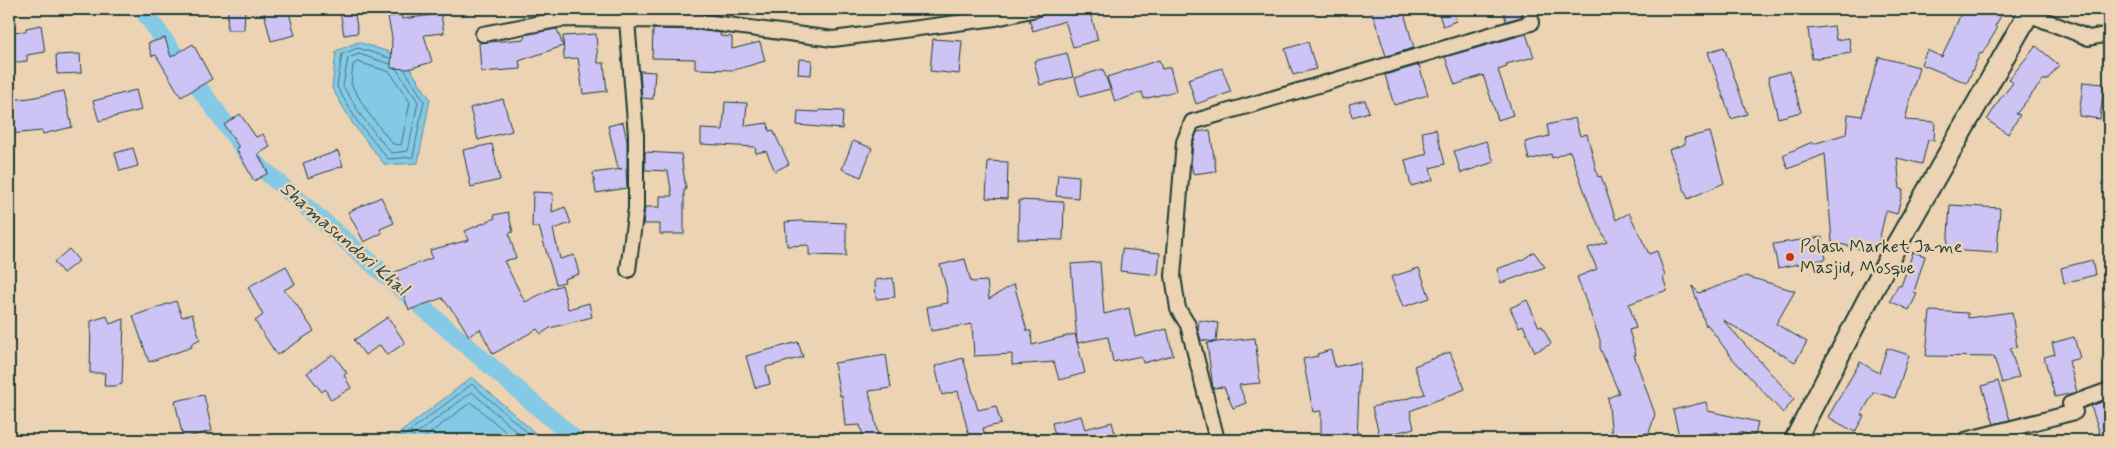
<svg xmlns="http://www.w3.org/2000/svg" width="2118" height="449" font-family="Mynerve,sans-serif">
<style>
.water{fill:#84c9e5;stroke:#5c919e}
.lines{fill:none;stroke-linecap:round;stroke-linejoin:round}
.shore{stroke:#47757b;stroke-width:1}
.canal{stroke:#84c9e5;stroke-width:18}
.building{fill:#cdc3f5;stroke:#1f3d34}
.street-casing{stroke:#1f3d34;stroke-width:18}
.secondary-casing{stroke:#1f3d34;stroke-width:24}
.street{stroke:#ebd3b3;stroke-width:14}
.secondary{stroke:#ebd3b3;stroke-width:20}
.poi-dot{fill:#c8321e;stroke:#ebd3b3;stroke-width:2}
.labels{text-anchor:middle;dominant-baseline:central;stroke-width:5;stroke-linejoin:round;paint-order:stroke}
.poi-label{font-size:18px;fill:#1f3d34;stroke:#ebd3b3;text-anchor:start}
.water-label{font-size:19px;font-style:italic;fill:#294b46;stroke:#ebd3b3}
</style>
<rect width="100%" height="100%" fill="#ebd3b3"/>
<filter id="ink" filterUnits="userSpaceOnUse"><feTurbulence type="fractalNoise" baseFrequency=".02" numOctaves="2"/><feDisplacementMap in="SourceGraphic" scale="10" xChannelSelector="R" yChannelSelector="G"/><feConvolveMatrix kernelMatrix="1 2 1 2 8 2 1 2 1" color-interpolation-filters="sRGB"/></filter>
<g filter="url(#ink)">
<path class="water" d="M358 42 402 56 430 99 418 163 385 165 353 124 332 88 336 51Z
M472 377 543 440H393L392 439Z"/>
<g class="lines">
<path class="shore" d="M390 58 358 48 342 54 337 87 357 121 388 159 413 157 424 101 405 70
M358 62 390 72 410 102 401 145 393 144 368 113 351 84 353 65Z
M390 64 359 54 348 58 343 86 362 117 391 153 408 151 418 102 397 70
M398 440 472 384 536 440
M408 440 472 392 526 440
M421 440 471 402 515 440"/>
<path class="canal" d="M145 9 146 15 251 159 576 440"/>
</g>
<path class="building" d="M228 9H245L244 30H227Z
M263 9H288L295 35 271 41Z
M354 9 358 33 344 35 340 11Z
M1056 9H1093V11L1090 12 1098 40 1073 47 1065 21 1033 31 1029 19Z
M1371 9H1403L1414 48 1386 56Z
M1437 9H1452L1456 21 1443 26Z
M1503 9H1521L1522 17 1506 21Z
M1963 9H2005L1995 26 1997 29 1982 54 1980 53 1967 83 1921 64 1927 50 1942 57Z
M441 14 444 33 424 35 432 62 408 69 391 68 392 38 388 17 401 15 402 19Z
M41 25 45 52 27 55V61L9 63V32L26 31V28Z
M1834 26 1836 40 1849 38 1851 53 1812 59 1808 29Z
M557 29 563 46 519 61 521 69 481 72 479 43 525 39 524 35Z
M653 29 696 30 721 33 720 36 732 37V49L760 42 765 61 734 70 695 69V59L652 58Z
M596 34 598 63H604L607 91 583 94 578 58 564 59 563 36Z
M1526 34 1534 57 1506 64 1507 67 1498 70 1513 115 1498 120 1483 75 1455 85 1445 57Z
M165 38 171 57 193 44 212 79 181 97 156 55 152 56 148 43Z
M933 39 962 41 959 74 930 71Z
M1308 42 1316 69 1293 75 1285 49Z
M2036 46 2059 65 2046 81 2044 79 2016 114 2020 115 2008 134 1987 120 2000 99 2013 83 2009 79Z
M1724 47 1747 114 1731 119 1708 52Z
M1067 53 1073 77 1040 85 1034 61Z
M80 54 81 73 57 74 56 55Z
M1879 57 1919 67 1905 120 1935 122 1934 140H1928L1922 164 1897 158 1900 189 1903 190 1897 214 1886 211 1876 253 1832 242 1825 154 1788 169 1783 155 1812 142 1813 144 1846 134 1848 114 1862 116Z
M799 59 812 60 811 75 798 74Z
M1159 60 1162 69 1170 67 1176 91 1144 99 1142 92 1115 102 1107 77Z
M1419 65 1428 95 1394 105 1385 75Z
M1222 68 1231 92 1196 104 1188 79Z
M1103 69 1110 89 1080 97 1075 78Z
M640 71 655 72 653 99 642 98Z
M1790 71 1801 112 1778 118 1768 77Z
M2083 82 2104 84 2100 119 2079 116Z
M136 90 141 110 99 121 93 101Z
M64 91 72 127 43 134 42 131 9 134V100L30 98Z
M503 99 512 131 478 140 470 108Z
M1365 100 1369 112 1352 117 1349 104Z
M725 102 747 103 745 126 768 123 769 131 773 130 789 164 775 171 766 151 756 153 755 147 701 144V129L723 130Z
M819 110 843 111 842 129 797 125 798 111 819 112Z
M240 114 256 137 263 134 270 147 258 154 268 173 254 181 236 148 239 147 224 125Z
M1575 118 1580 136 1587 134 1598 177 1601 176 1616 220 1629 213 1649 254 1657 251 1665 276 1663 277 1667 290 1629 304 1636 328 1629 330 1636 355H1634L1655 414 1649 433 1612 436 1608 398 1619 393 1600 348V340L1577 277 1597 269 1588 248 1607 242 1592 212 1570 151 1552 158 1551 154 1529 160 1525 142 1549 136 1547 125Z
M623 122 627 141V169H626L627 188 596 193 593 173 622 169 618 168 608 126Z
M1436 129 1445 164 1430 168 1433 180 1411 186 1405 160 1427 154 1422 132Z
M1210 130 1216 171 1193 174 1191 163 1193 144 1197 132Z
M1710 132 1724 183 1688 199 1669 150 1685 144 1684 138Z
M853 141 872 148 861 177 842 169Z
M1486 141 1494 162 1461 173 1454 151Z
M492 144 500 180 471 187 463 150Z
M133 148 138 166 120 171 115 153Z
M338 151 343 166 308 178 303 163Z
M645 152 681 154 686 190H684V234H660V224H643L645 207H660V196H672L668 171 645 170Z
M988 161 1008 162 1007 199 986 198Z
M1058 174 1079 176 1078 198 1056 196Z
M533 192 553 193 552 212 565 207 571 223 553 229 560 259 574 255 579 274 564 279 565 282 556 284 539 227H532Z
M381 197 394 223 380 229 382 233 364 242 348 212Z
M1019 200 1064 202 1063 240 1018 239Z
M1950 205 2000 208 1997 253 1947 250Z
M508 212 513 232 509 233 516 258 504 261 525 302 553 288 562 285 568 309 589 303 592 317 550 328 541 334 537 329 493 354 480 329 469 336 457 316 442 298 409 310 395 272 432 258 430 250 469 240 465 231 495 218 494 215Z
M800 221 846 223V256L809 255V245L787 246 785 222Z
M1822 237 1826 259 1778 268 1773 244Z
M69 249 79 261 63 273 54 262Z
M1122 249 1160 253 1158 275 1120 271Z
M1534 252 1545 267 1501 283 1497 269 1522 260Z
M1913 252 1925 256 1914 292 1917 294 1909 310 1890 301 1898 285 1901 286Z
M965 259 971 282 987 281 989 299 1014 284 1027 331H1031L1032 345 1075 334 1085 373 1059 380 1054 362 1012 365V354L974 356 972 324 931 331 927 307 948 303 946 287 940 265Z
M2092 260 2095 275 2064 283 2061 268Z
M1100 262 1104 314 1129 308 1135 337 1167 329 1173 355 1143 363 1141 356 1113 362 1108 337 1077 343 1071 264Z
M286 266 295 284 284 290 294 301 314 331 277 355 255 321 263 315 248 287Z
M1419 268 1430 298 1403 307 1391 277Z
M1746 276 1795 291 1776 324 1807 342 1795 362 1723 320 1794 399 1783 413 1732 358 1707 324 1706 326 1692 286 1699 293Z
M893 278 895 297 876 299 875 280Z
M1527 300 1539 327 1542 326 1551 344 1535 352 1523 325 1519 327 1510 308Z
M176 301 182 317 192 314 200 339 191 344 192 347 149 362 133 316Z
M1930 311 1968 313V318L2012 312 2017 347 2010 348 2019 377 2002 383 1994 357 1926 356Z
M107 316 110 324 124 319 122 384 115 386H104L105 373H90L91 321Z
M388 317 405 343 387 355 380 345 365 355 354 340Z
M1199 320 1218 323 1216 342 1201 340 1198 330Z
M2074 337 2080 358 2069 361 2077 392 2055 397 2044 357 2055 354 2052 343Z
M1255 338 1260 383 1239 385 1246 403 1233 408 1224 387 1213 388 1207 343Z
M798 342 803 357 766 367 770 384 755 388 746 356Z
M1887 348 1909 355 1895 398 1874 392 1861 415 1864 416 1855 432 1828 417 1860 362 1879 373Z
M1331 350 1335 367 1360 362 1357 440H1321V411L1313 412 1303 359 1318 356 1317 354Z
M1450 352 1465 389 1410 411 1414 428 1380 437 1372 407 1425 394 1414 366Z
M333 354 347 373 344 375 351 388 331 400 325 389 322 392 307 373Z
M886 355 891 388 869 391 879 440H864L860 425 845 426 842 395 840 396 834 363Z
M963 358 978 410 996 406 1001 424 983 428 985 436 970 440 958 391 942 395 935 366Z
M1998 381 2010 420 1994 424 1982 386Z
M204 395 212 431 183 438 175 401Z
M2109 399V440H2102L2091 406Z
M1706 402 1708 411 1758 422 1755 436 1739 432 1738 440H1716L1718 432 1680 440 1673 410Z
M1081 416 1085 429 1112 422 1116 438 1109 440H1056L1052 423Z"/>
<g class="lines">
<defs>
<path id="street" d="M2028 14 2089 38 2109 34
M627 20 636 135V208L628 270
M483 34 562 19 697 21 833 39 996 18 1036 9
M1217 440 1188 325 1178 309 1173 276 1184 142 1192 122 1531 23 1530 9
M1965 440 2075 412 2070 404 2109 390"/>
<path id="secondary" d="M1795 440 1892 253 2031 9"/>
</defs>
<use href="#street" class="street-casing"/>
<use href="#secondary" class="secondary-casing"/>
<use href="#street" class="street"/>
<use href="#secondary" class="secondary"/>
</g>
</g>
<circle class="poi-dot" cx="1790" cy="257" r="5"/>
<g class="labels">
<g class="poi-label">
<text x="1800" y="247">Polash Market Jame<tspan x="1800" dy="21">Masjid, Mosque</tspan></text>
</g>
<g class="water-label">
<text transform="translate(344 239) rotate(41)">Shamasundori Khal</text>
</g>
</g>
<rect width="2118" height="449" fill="none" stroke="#ebd3b3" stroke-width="30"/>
<rect x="15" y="15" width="2088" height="419" fill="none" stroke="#1f3d34" stroke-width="2" filter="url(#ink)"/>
</svg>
